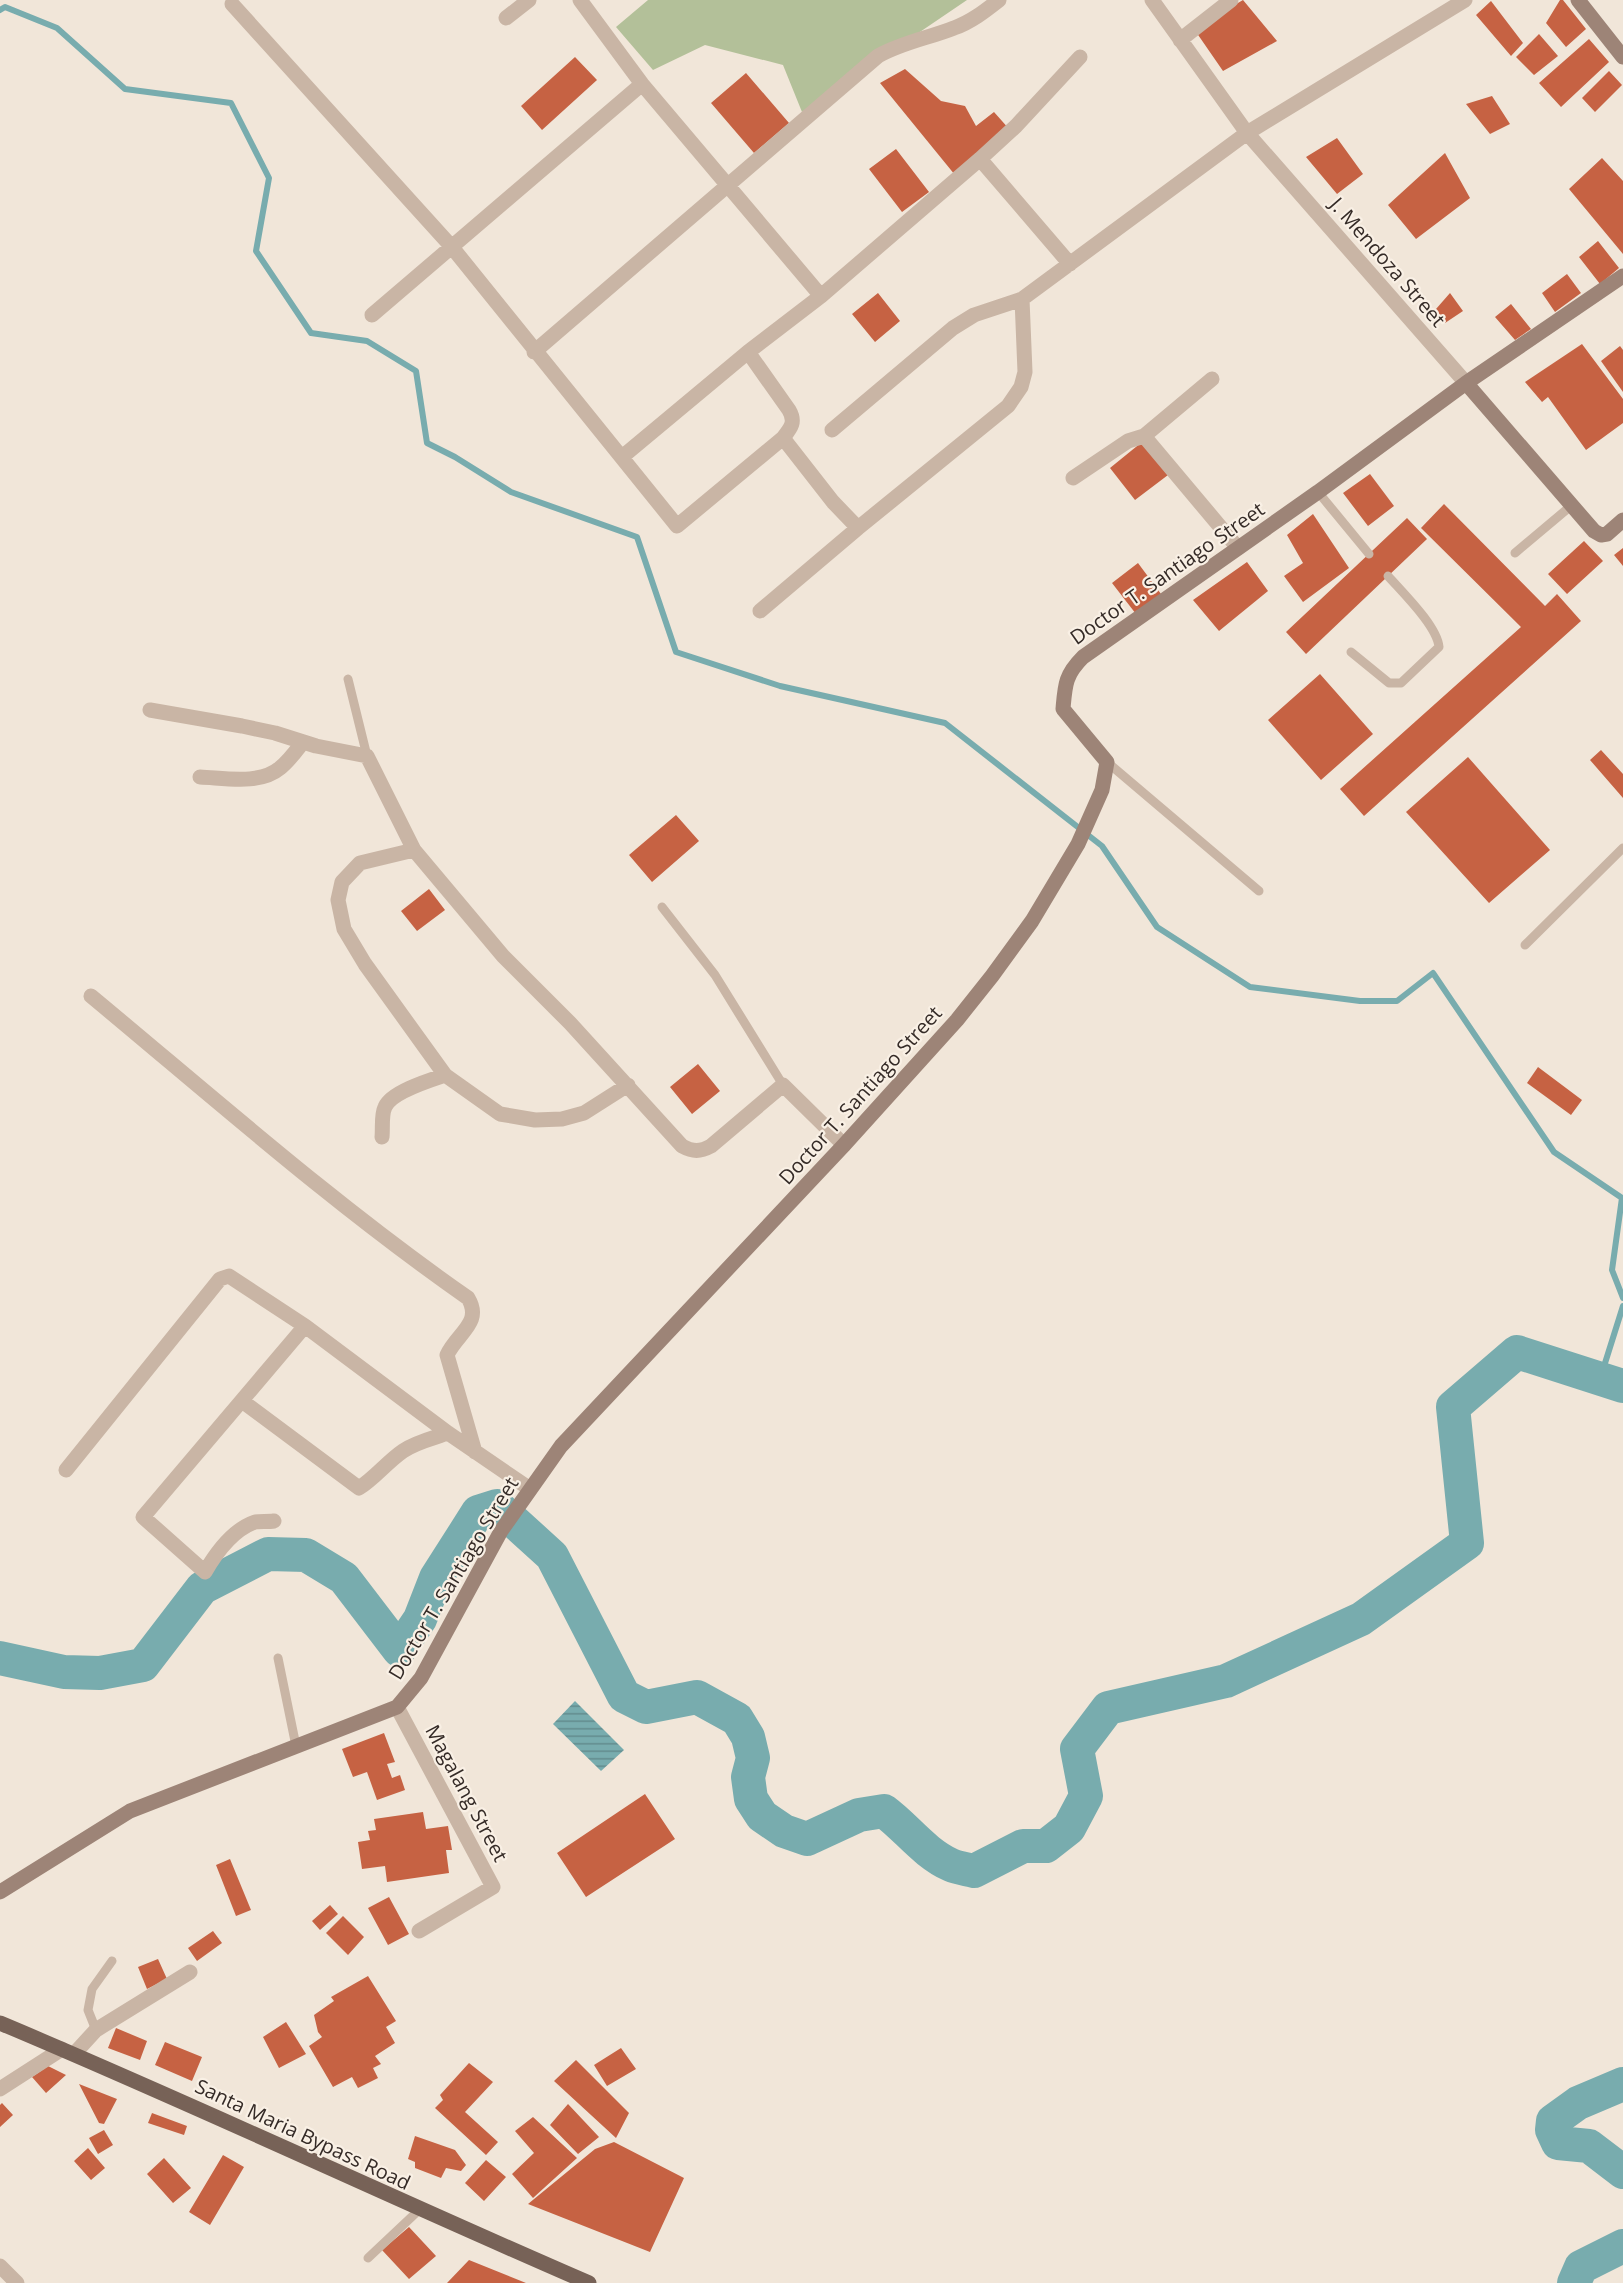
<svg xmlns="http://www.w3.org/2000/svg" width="1623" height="2283" font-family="'Open Sans',sans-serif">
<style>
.green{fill:#b3c099}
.water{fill:url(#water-rules)}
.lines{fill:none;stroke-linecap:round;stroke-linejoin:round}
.stream{stroke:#78acae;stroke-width:6}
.river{stroke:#78acae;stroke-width:34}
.building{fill:#c66243}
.lane{stroke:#c9b5a5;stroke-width:9}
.street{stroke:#c9b5a5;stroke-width:15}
.secondary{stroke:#9d8477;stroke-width:15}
.primary{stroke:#776257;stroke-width:15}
.labels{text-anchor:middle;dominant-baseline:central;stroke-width:4.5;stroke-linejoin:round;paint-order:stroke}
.street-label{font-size:20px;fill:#352b27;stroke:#f9f0e5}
</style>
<defs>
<pattern id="water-rules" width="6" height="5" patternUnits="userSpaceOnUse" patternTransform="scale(1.5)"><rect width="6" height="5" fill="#78acae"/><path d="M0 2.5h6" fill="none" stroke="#638c8e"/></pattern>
</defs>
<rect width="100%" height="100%" fill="#f1e6d9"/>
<path class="green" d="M648 0H967L802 112 783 65 705 45 653 70 616 27Z"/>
<path class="water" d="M575 1701 624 1750 601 1771 553 1724Z"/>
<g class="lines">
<path class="stream" d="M0 10 5 7 57 28 125 89 231 103 269 178 256 251 311 333 367 341 416 371 427 443 455 457 511 492 637 537 676 652 780 686 945 723 1102 846 1157 927 1250 987 1360 1001H1397L1433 973 1554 1152 1622 1198 1612 1270 1623 1298
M1600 1379 1623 1306"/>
<path class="river" d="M0 1658 64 1672 100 1673 143 1665 202 1588 268 1554 306 1555 344 1578 399 1650 420 1619 436 1578 478 1512 497 1506 552 1556 624 1696 646 1707 697 1697 737 1719 748 1737 753 1758 748 1777 751 1799 762 1816 784 1831 807 1839 859 1815 884 1811C907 1828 924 1853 951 1865 958 1868 966 1869 974 1871L1023 1846H1046L1069 1828 1086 1796 1077 1749 1108 1708 1226 1681 1361 1619 1467 1543 1453 1407 1517 1352 1623 1386
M1623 2084 1578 2103 1553 2121 1552 2130 1558 2143 1589 2146 1623 2172
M1574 2283 1581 2267 1623 2246"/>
</g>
<path class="building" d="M1243 0 1277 41 1223 71 1194 29Z
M1560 0H1563L1586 29 1566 47 1546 23Z
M1491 1 1523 43 1511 56 1476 15Z
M1539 34 1558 56 1534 75 1516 57Z
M1589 39 1609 62 1561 107 1539 83Z
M575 57 597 80 542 130 521 106Z
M905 69 941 101 965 106 976 126 994 112 1010 130 955 175 880 83Z
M1609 71 1622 85 1595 112 1582 98Z
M746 73 789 123 754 153 711 103Z
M1492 96 1510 124 1490 134 1466 104Z
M1337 138 1363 174 1337 194 1306 157Z
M896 149 929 192 902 212 869 169Z
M1445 153 1470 198 1416 239 1388 205Z
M1602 158 1623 181V254L1569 189Z
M1598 241 1619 268 1600 284 1579 257Z
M1567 274 1581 293 1555 312 1542 293Z
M878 293 900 321 875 342 852 314Z
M1450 293 1463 311 1445 323 1436 309Z
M1511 304 1531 329 1515 340 1495 317Z
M1582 344 1623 399V423L1586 450 1548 397 1542 402 1525 382Z
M1620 346 1623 350V392L1601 361Z
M1142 442 1168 475 1135 500 1110 468Z
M1370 474 1394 506 1368 526 1343 493Z
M1444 504 1545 606 1557 594 1581 621 1364 816 1340 789 1521 627 1421 528Z
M1313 514 1349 568 1303 602 1284 576 1303 563 1287 535Z
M1407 518 1427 539 1306 654 1286 632Z
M1584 541 1603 561 1567 594 1548 574Z
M1623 548V566L1614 555Z
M1247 562 1268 591 1219 631 1193 600Z
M1138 563 1161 594 1136 614 1112 583Z
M1320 674 1373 734 1321 780 1268 720Z
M1601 750 1623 774V798L1590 760Z
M1468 757 1550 850 1489 903 1406 812Z
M676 815 699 841 652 882 629 855Z
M429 889 445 910 417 931 401 911Z
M698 1064 720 1091 692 1114 670 1087Z
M1538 1067 1582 1100 1571 1115 1527 1083Z
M384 1733 395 1762 387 1764 392 1778 400 1775 405 1790 377 1800 367 1772 353 1777 342 1749Z
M645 1794 675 1839 586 1897 557 1853Z
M423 1812 426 1829 448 1826 452 1850H446L449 1873 387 1882 385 1866 362 1869 358 1842 370 1840 368 1831 376 1830 374 1819Z
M230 1859 251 1910 236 1916 216 1865Z
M389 1897 409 1934 388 1945 368 1908Z
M330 1905 338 1914 320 1930 312 1921Z
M343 1916 364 1937 348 1955 326 1933Z
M213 1931 222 1943 197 1961 188 1948Z
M158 1959 167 1979 147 1989 138 1967Z
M368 1976 396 2021 386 2027 395 2043 375 2056 381 2064 373 2068 378 2078 358 2088 352 2077 333 2087 309 2046 322 2037 318 2032 314 2015 334 2001 331 1997Z
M286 2022 306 2054 279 2068 263 2037Z
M116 2028 147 2041 140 2060 108 2048Z
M165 2042 202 2057 192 2081 155 2065Z
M621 2048 636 2069 607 2086 594 2065Z
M576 2060 629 2113 616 2138 554 2081Z
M469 2063 493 2082 465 2112 498 2142 486 2155 435 2108 443 2100 440 2095Z
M48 2066 66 2075 46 2093 32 2077Z
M79 2084 117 2099 104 2124 99 2123Z
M2 2103 13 2115 0 2127V2105Z
M568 2104 599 2137 578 2154 550 2125Z
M152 2113 187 2126 184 2135 148 2123Z
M533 2117 577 2158 533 2198 512 2174 534 2153 515 2131Z
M104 2130 113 2145 98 2154 89 2138Z
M415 2136 455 2150 466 2165 461 2171 446 2168 441 2178 415 2168V2162L408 2159Z
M614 2142 684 2178 650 2252 528 2204 595 2149Z
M88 2148 105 2168 91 2180 74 2161Z
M223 2155 244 2167 210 2225 189 2212Z
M164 2158 191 2188 173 2203 147 2174Z
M486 2160 506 2177 484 2201 465 2183Z
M409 2227 436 2256 409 2279 382 2250Z
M469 2260 526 2283H447Z"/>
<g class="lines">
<path class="lane" d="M1318 492 1369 554
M1515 553 1572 505
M1351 652 1389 683H1401L1439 647C1437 626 1403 593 1388 576
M348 679 367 756
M1107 762 1259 891
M662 907 715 975 783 1085
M1525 945 1623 848
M278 1658 296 1746
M96 2030 88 2010 92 1989 112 1961
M368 2258 419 2210"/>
<path class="street" d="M580 0 642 84 821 296
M1152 0 1247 133 1466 383
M232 4 451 246 677 526 783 438C791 428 796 422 789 410L748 352
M506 18 529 0
M1180 40 1231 0
M980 159 1070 264
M372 315 642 84
M534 352 878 56C903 42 929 38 954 28 971 22 985 11 999 0
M1212 379 1144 436 1238 548
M832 430 953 328 974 315 1022 299
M783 438 833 502 858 528 1008 406 1021 387 1025 372 1022 299 1247 133 1465 0
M622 457 748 352 821 296 980 159 1016 126 1080 57
M1073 478 1128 441 1144 436
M760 611 858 528
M150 710 242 726 275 733 316 746 367 756 414 850 503 956 570 1023 682 1146C693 1152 700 1152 711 1146L783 1085 844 1145
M200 777C225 778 260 785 280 768 289 761 296 751 303 742
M414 850 360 863 342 882 338 900 344 929 365 964 445 1075 500 1114 535 1120 562 1119 584 1113 628 1085
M91 996C215 1099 336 1206 468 1298 483 1323 457 1333 447 1355L475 1452
M382 1137C383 1128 381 1115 385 1107 391 1092 430 1080 445 1075
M242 1401 359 1488C375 1478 387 1462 403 1451 416 1442 434 1438 448 1433
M66 1470 220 1279 229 1276 305 1326 448 1433 530 1489
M274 1521C268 1522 260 1521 255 1522 232 1530 216 1553 205 1572L143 1517 305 1326
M397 1707 493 1887 419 1931
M74 2054 96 2030 190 1972
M0 2089 62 2049
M0 2266 17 2283"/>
<path class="secondary" d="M1578 0 1623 57
M1466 383 1594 531 1601 535 1607 534 1623 520
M0 1892 130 1811 397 1707 421 1678 501 1531 561 1446 844 1145 957 1020 992 976 1032 921 1078 844 1102 790 1107 762 1063 709C1065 685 1065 675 1083 657L1318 492 1466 383 1623 276"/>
<path class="primary" d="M0 2023C198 2106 392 2198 589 2283"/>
</g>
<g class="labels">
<g class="street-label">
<text transform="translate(1388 262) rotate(49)">J. Mendoza Street</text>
<text transform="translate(1167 573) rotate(-35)">Doctor T. Santiago Street</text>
<text transform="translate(860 1095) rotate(-48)">Doctor T. Santiago Street</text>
<text transform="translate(453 1578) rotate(-59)">Doctor T. Santiago Street</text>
<text transform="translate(467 1793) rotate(62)">Magalang Street</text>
<text transform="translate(303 2134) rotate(25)">Santa Maria Bypass Road</text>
</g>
</g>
</svg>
